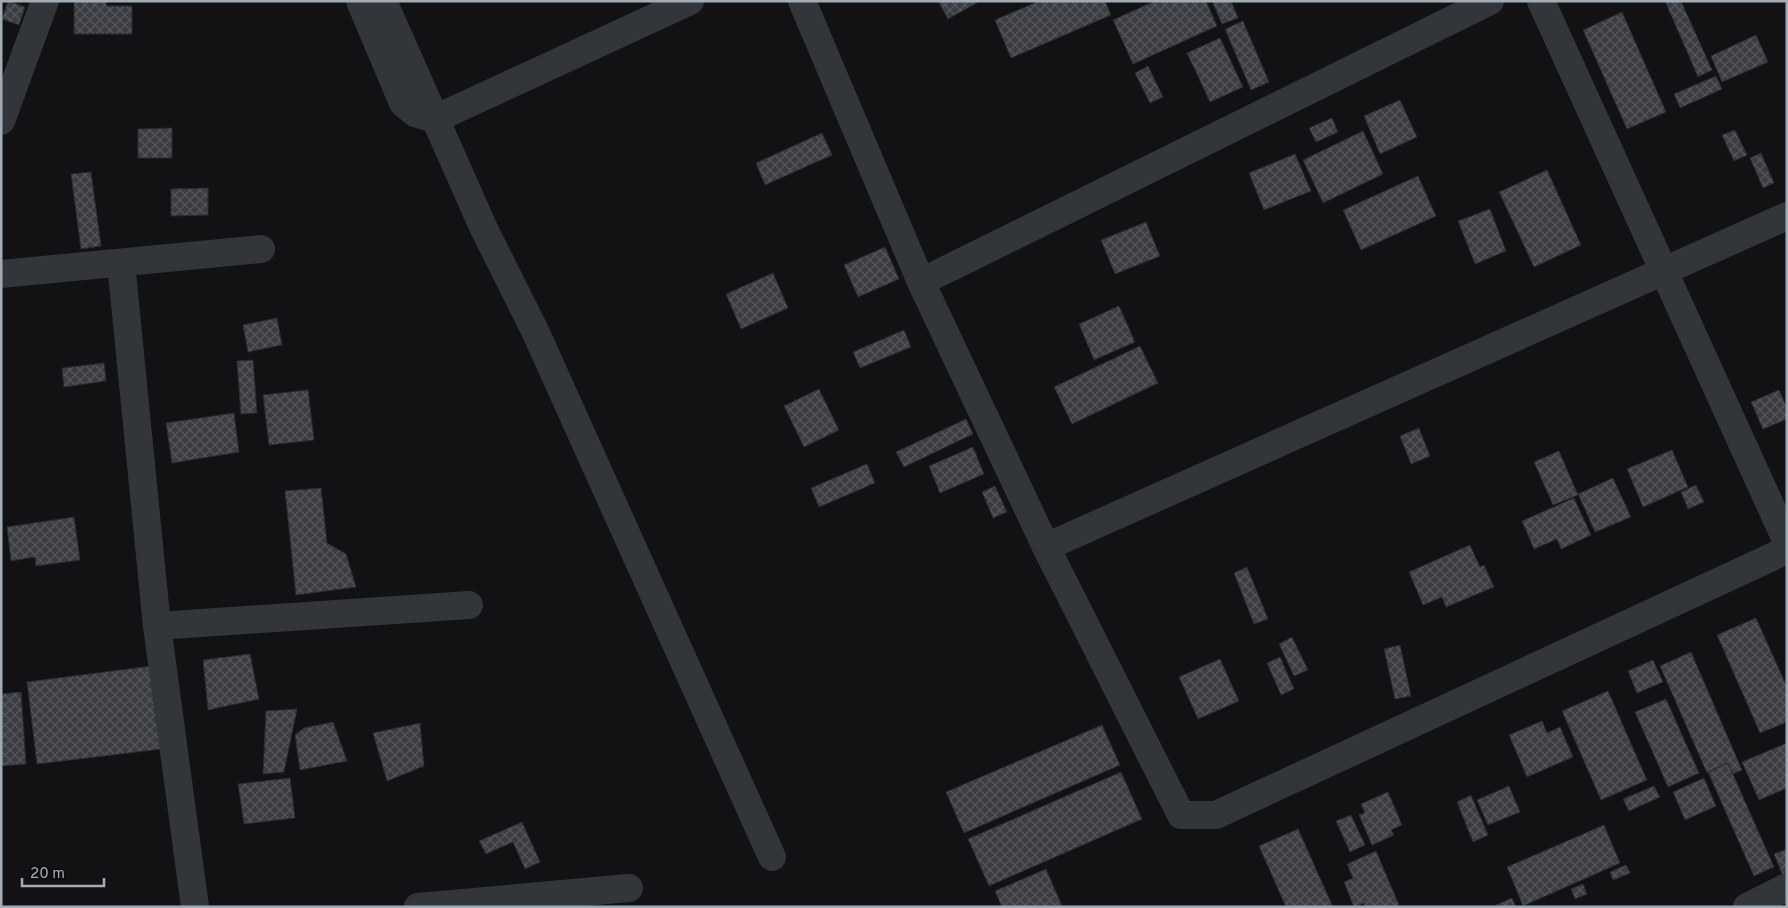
<svg xmlns="http://www.w3.org/2000/svg" width="1788" height="908" font-family="Overpass,sans-serif">
<style>
.building{fill:url(#building-cross-hatch);stroke:#2b2c30}
.lines{fill:none;stroke-linecap:round;stroke-linejoin:round}
.street{stroke:#323539;stroke-width:28}
</style>
<defs>
<pattern id="building-cross-hatch" width="8" height="8" patternUnits="userSpaceOnUse" patternTransform="scale(1.25)"><rect width="8" height="8" fill="#3c3d42"/><path d="M0 0l8 8M0 8l8-8" fill="none" stroke="#55565b"/></pattern>
</defs>
<rect width="100%" height="100%" fill="#121214"/>
<path class="building" d="M8 1 25 7 19 25 2 19Z
M74 1H107L106 6H132V34H74Z
M938 1H980L948 19Z
M1039 1H1105L1111 15 1011 58 995 20Z
M1155 1H1206L1217 26 1133 64 1113 20Z
M1212 1H1231L1238 18 1222 24Z
M1665 1H1681L1712 70 1698 77Z
M1622 12 1666 112 1627 129 1583 30Z
M1243 21 1269 82 1251 90 1225 29Z
M1756 35 1768 62 1722 82 1711 56Z
M1220 38 1243 87 1210 102 1187 53Z
M1148 66 1163 97 1150 103 1135 73Z
M1716 76 1722 89 1680 108 1674 94Z
M1400 100 1417 137 1380 154 1364 116Z
M1332 118 1338 132 1316 142 1309 128Z
M172 128V158H138V129Z
M1735 130 1747 155 1734 161 1722 135Z
M1363 131 1383 174 1323 203 1303 160Z
M822 133 832 155 765 185 756 163Z
M1761 153 1774 183 1763 188 1750 158Z
M1295 154 1311 191 1264 210 1249 173Z
M1547 170 1581 245 1534 267 1499 192Z
M91 172 101 246 81 249 71 174Z
M1418 176 1436 216 1361 250 1343 210Z
M208 188V215L171 216V189Z
M1490 209 1506 251 1475 264 1458 221Z
M1146 222 1160 256 1115 274 1101 240Z
M885 247 899 279 858 297 844 265Z
M773 273 788 308 741 329 726 294Z
M1119 306 1135 342 1094 360 1079 324Z
M277 318 282 345 248 352 243 325Z
M904 330 911 347 860 368 853 352Z
M1140 346 1158 383 1072 424 1054 387Z
M253 360 257 413 241 414 237 361Z
M104 363 106 381 64 387 62 368Z
M819 389 839 430 804 447 784 406Z
M308 390 314 440 269 445 263 395Z
M1779 390 1787 408V419L1763 429 1751 402Z
M234 413 239 452 172 463 166 423Z
M966 419 973 434 904 467 896 452Z
M1419 428 1430 456 1411 464 1400 436Z
M973 447 984 474 940 493 929 466Z
M1672 450 1688 487 1643 507 1627 469Z
M1559 451 1578 495 1553 505 1534 462Z
M867 464 875 483 819 507 811 488Z
M1613 478 1631 517 1595 532 1578 494Z
M1696 485 1704 502 1688 509 1681 492Z
M995 486 1007 512 993 518 982 492Z
M321 488 327 543 346 554 356 587 296 595 285 491Z
M1574 498 1591 535 1561 549 1557 539 1534 549 1522 521Z
M74 517 80 560 36 566 35 557 11 561 7 527Z
M1470 545 1480 567 1484 565 1494 587 1446 607 1442 597 1423 605 1409 572Z
M1247 567 1268 619 1254 624 1234 573Z
M1756 618 1787 687V722L1760 733 1717 635Z
M1292 637 1308 670 1294 676 1279 644Z
M1400 645 1411 696 1395 699 1384 649Z
M1691 652 1742 770 1733 774 1728 763 1707 773 1660 666Z
M250 654 259 699 208 710 203 660Z
M1280 657 1294 689 1281 695 1267 663Z
M1220 659 1239 701 1198 719 1179 677Z
M1653 660 1663 682 1637 693 1628 671Z
M152 666 162 749 37 764 27 682Z
M1608 691 1647 780 1601 800 1562 711Z
M21 692 26 764 1 766V694Z
M1666 699 1699 773 1668 787 1635 712Z
M297 709 284 772 263 774 266 711Z
M1542 721 1547 733 1560 727 1573 757 1527 777 1509 735Z
M333 722 347 761 300 770 295 735 304 728Z
M420 723 424 766 387 781 373 733Z
M1102 725 1120 765 964 833 946 792Z
M1787 743V788L1759 800 1742 762Z
M1728 763 1774 867 1754 876 1708 772Z
M1121 772 1142 819 989 886 968 839Z
M290 778 295 818 244 824 238 784Z
M1704 778 1716 806 1685 820 1673 792Z
M1509 786 1520 812 1488 825 1477 800Z
M1654 786 1660 797 1629 811 1623 799Z
M1388 792 1402 825 1391 830 1394 835 1372 845 1359 815 1365 813 1361 804Z
M1471 795 1488 835 1473 842 1457 802Z
M1351 815 1365 845 1350 852 1336 821Z
M522 822 540 862 525 869 513 842 486 854 479 841Z
M1604 825 1620 863 1523 906 1507 867Z
M1298 829 1333 907H1286L1259 846Z
M1787 849V874L1783 876 1774 854Z
M1376 851 1399 905 1394 907H1365L1364 903 1354 907 1344 882 1353 878 1347 864Z
M1626 865 1630 873 1613 880 1610 872Z
M1046 869 1062 906 1002 907 995 891Z
M1583 884 1587 894 1575 899 1571 889Z
M1512 898 1516 907H1497L1496 905Z"/>
<g class="lines">
<path class="street" d="M360 1 403 103 415 113 435 119 690 1
M383 1 484 229 536 333 772 857
M802 1 921 282 1046 547 1181 815H1216L1787 550
M1541 1 1787 542
M1 121 45 1
M121 263 157 626 195 907
M1 274 261 249
M921 282 1490 1
M1046 547 1787 216
M157 626 469 605
M418 907 629 888
M1747 907 1787 887"/>
</g>
<rect width="1788" height="908" fill="none" stroke="#a2acb6" stroke-width="5"/>
<path d="M22 878v8h82v-8" fill="none" stroke="#a2acb6" stroke-width="2.5"/>
<text x="30" y="878" font-size="15" fill="#a2acb6" stroke="#0d0d0f" stroke-width="4" paint-order="stroke">20 m</text>
</svg>
